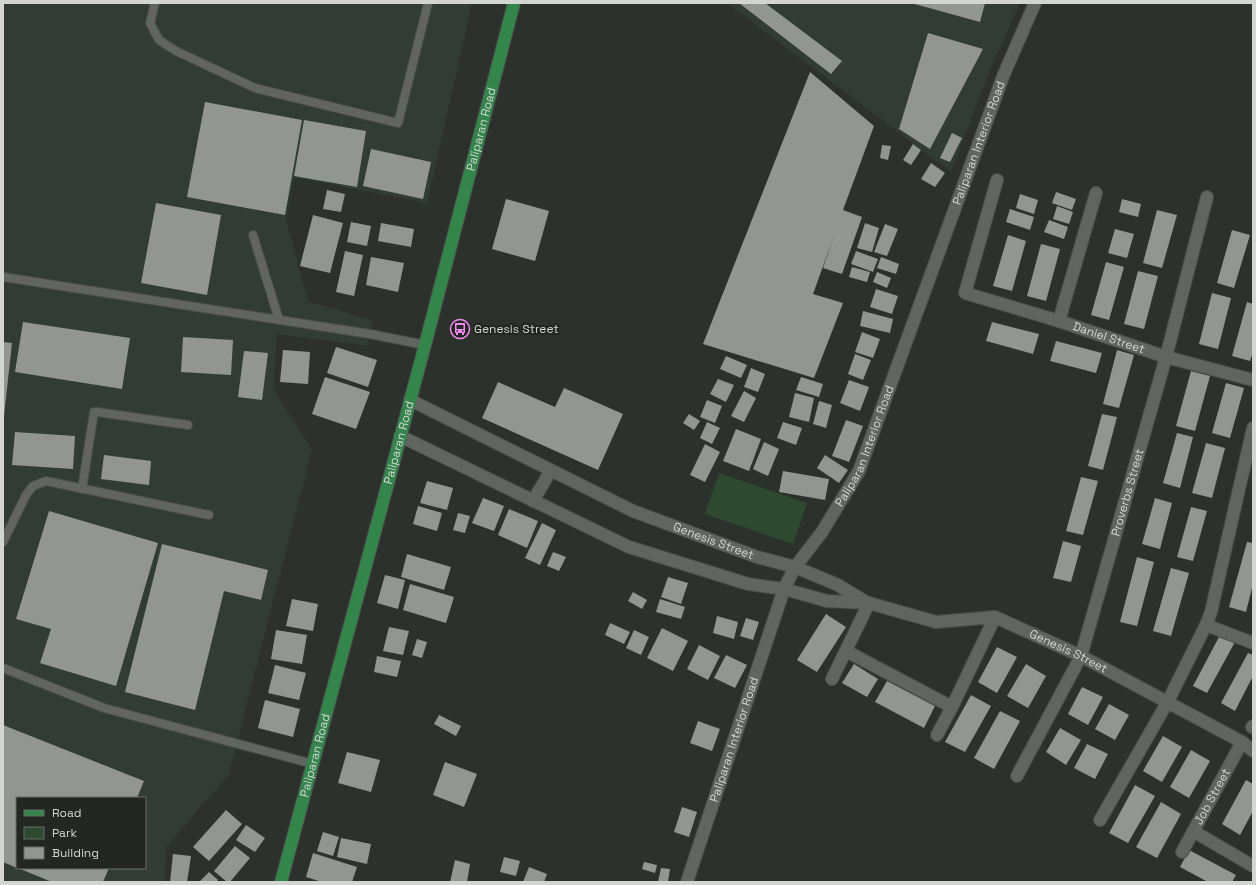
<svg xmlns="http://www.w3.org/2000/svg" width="1256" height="885" font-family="'Space Grotesk',sans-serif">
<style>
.built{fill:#333c34;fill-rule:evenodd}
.green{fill:#2d4a30}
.building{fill:#919691}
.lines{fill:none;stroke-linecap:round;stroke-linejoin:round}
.service-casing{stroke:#4a4e4a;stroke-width:10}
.minor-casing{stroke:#4a4e4a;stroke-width:14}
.primary-casing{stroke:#4a4e4a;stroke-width:14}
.service{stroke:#616561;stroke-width:8}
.minor{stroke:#616561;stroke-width:12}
.primary{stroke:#33854b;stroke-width:12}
.labels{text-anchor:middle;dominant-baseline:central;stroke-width:4;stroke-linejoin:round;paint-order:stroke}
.street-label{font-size:12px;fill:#d3d5d3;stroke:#232723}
.poi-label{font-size:12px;fill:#d3d5d3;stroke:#232723;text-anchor:start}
</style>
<rect width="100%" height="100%" fill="#2d312d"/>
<path class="built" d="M3 3H472L427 203 294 177 286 219 308 301 373 321 367 346 277 334 273 389 312 449 229 774 166 847 165 882H3ZM17 798H145V868H17Z
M727 3H1020L990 70 951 172Z"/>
<path class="green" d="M719 473 807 503 793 544 705 514Z"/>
<path class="building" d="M739 3H765L842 61 831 74Z
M911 3H985L980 22Z
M928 33 983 49 930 149 899 129Z
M810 72 874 126 843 210 862 217 842 274 823 268 834 236 813 294 843 303 814 378 703 344Z
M205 102 302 120 285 215 187 197Z
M304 120 366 131 357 187 294 176Z
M952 133 962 138 950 162 940 158Z
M913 144 921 150 911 165 903 160Z
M882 145 891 146 888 160 880 158Z
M371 149 431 162 423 199 363 186Z
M931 163 945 173 935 187 921 179Z
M327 190 345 194 341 212 323 209Z
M1056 192 1076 199 1072 210 1052 203Z
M1020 194 1038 200 1034 214 1016 208Z
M506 199 549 211 535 261 492 249Z
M1122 199 1141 204 1138 217 1119 212Z
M156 203 221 215 207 295 141 283Z
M1057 206 1073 212 1069 224 1053 219Z
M1010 209 1034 217 1030 230 1006 222Z
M1157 210 1177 215 1162 268 1143 263Z
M313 215 343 223 330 273 300 266Z
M1049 220 1068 227 1064 239 1044 232Z
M351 222 371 226 367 246 347 242Z
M381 223 414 229 411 247 378 241Z
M865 223 879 228 872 252 857 248Z
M885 224 898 229 887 256 874 252Z
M1115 229 1134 234 1127 258 1108 253Z
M1232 230 1250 235 1234 288 1217 283Z
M1008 235 1026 241 1012 291 993 286Z
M1041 244 1060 249 1046 301 1027 296Z
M345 251 363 255 354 296 336 292Z
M856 251 878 259 873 272 851 264Z
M371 257 404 263 398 292 366 285Z
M881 257 899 264 896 274 877 268Z
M1106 262 1124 267 1109 320 1091 315Z
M852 267 870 272 867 282 849 277Z
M1138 271 1158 276 1144 329 1124 324Z
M877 272 891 278 887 288 873 282Z
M876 289 898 296 892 314 870 307Z
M1212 293 1231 298 1218 349 1199 344Z
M1247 302 1253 304V352L1250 361 1232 356Z
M863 311 893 319 890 333 860 326Z
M23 322 130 338 122 389 15 372Z
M992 322 1039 334 1033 354 986 341Z
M862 332 880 339 873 358 855 352Z
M183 337 233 340 231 375 181 372Z
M1056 341 1102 353 1096 373 1050 361Z
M3 342 12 343 4 416H3Z
M336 347 377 360 368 387 327 373Z
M283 350 310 352 308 384 280 382Z
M1117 350 1134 355 1119 408 1103 404Z
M244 351 268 353 262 400 238 397Z
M855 354 871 360 863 380 848 374Z
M726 356 747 365 741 378 720 369Z
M751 368 765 374 758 392 744 387Z
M1191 371 1210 376 1195 431 1176 426Z
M325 377 370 392 356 429 312 414Z
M801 377 823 384 819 397 796 390Z
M718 379 734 385 726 402 710 394Z
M849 380 869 387 860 411 840 403Z
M498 382 555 407 564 388 623 414 598 470 482 418Z
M1226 383 1244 388 1230 438 1212 433Z
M744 391 756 398 744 422 731 416Z
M795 393 814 398 809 422 789 417Z
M707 400 722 406 715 423 700 417Z
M819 401 832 405 826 428 813 424Z
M689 414 700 421 694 430 683 423Z
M1102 414 1117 417 1103 470 1088 466Z
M846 420 863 426 849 462 832 456Z
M707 422 720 428 712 444 700 438Z
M783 422 802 428 796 445 777 438Z
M736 429 761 439 749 471 723 461Z
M15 432 75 436 73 469 12 465Z
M1177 433 1193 437 1180 488 1163 483Z
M764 442 779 449 768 476 753 469Z
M1206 443 1225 448 1212 498 1192 493Z
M705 444 720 452 705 482 690 475Z
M104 455 151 461 149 485 101 479Z
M825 455 848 470 839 483 817 468Z
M783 471 829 479 825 500 779 492Z
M1081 477 1098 481 1083 535 1066 531Z
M427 481 453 488 447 510 420 503Z
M483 498 504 506 494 531 472 523Z
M1155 498 1172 503 1160 549 1142 544Z
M418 506 442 513 437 531 413 524Z
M1191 507 1207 511 1193 561 1177 557Z
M509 509 538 521 527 548 498 535Z
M49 511 158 543 116 686 40 663 51 629 16 619Z
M458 513 470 516 465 533 453 530Z
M542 523 556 530 540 565 525 558Z
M1063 541 1081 546 1071 582 1053 578Z
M1247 542 1253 543V584L1246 612 1229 607Z
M162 544 268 570 261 600 224 591 195 710 125 692Z
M553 552 566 557 559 571 547 566Z
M407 554 451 567 444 590 401 577Z
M1137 557 1154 562 1137 626 1120 622Z
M1171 568 1189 573 1171 636 1153 631Z
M385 575 405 580 398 609 377 603Z
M668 577 688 583 681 604 661 597Z
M410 584 454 597 446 623 403 610Z
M633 592 647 600 642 609 628 601Z
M292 599 318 604 313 631 286 626Z
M660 599 685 607 681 619 656 612Z
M826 614 846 627 817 672 797 660Z
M717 616 738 622 734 639 713 633Z
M746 618 759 622 753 640 740 636Z
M610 623 630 632 624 644 605 635Z
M389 627 409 631 403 655 383 651Z
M662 628 688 641 673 671 647 658Z
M276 630 307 635 302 664 271 659Z
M634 630 649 637 641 655 626 648Z
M1220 635 1235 642 1207 693 1193 686Z
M417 639 427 642 422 658 412 655Z
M699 645 720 656 708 680 687 669Z
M997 647 1017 657 997 693 978 682Z
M1248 653 1253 655V676L1235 711 1221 703Z
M726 655 747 665 735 688 714 678Z
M377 656 401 661 397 677 374 672Z
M854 664 878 679 867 697 842 683Z
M1026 664 1046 676 1028 708 1007 696Z
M275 665 306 673 299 700 268 693Z
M887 681 935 706 924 728 875 702Z
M1082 687 1103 697 1088 725 1068 714Z
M971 695 991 706 965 752 945 742Z
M265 700 300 709 293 737 258 728Z
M1109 704 1129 715 1115 740 1095 729Z
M1000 711 1020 721 994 769 974 758Z
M439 715 461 726 456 736 434 724Z
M698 721 720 729 712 751 690 743Z
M3 725 144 781 137 798H17V868L3 862Z
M1060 728 1081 740 1066 765 1046 752Z
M1163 736 1182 747 1162 782 1143 771Z
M1087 744 1108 754 1095 779 1074 768Z
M1191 750 1210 761 1189 798 1170 787Z
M347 752 380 760 371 792 338 783Z
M445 762 477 774 464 807 433 795Z
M1246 780 1253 784V811L1240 835 1222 824Z
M1135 785 1155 796 1128 843 1109 833Z
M1161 802 1181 814 1157 858 1136 847Z
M682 807 697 812 689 837 674 832Z
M226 810 242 824 209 861 193 847Z
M246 825 265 838 255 852 236 840Z
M323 832 339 837 333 856 317 851Z
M341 838 371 844 367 864 337 857Z
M235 846 250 858 230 882H227L214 871Z
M1189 850 1236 875 1232 882H1208L1180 867Z
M313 853 357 867 352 882H322L306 877Z
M173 854 191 856 187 882H170Z
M504 857 520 861 516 876 500 872Z
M455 860 470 864 467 882H450Z
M644 862 657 865 655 873 642 869Z
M529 867 547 874 544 882H523Z
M18 868H109L103 882H52Z
M661 868 670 869 668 882H658Z
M209 872 218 880 216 882H199Z"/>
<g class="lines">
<defs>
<path id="service" d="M155 3 150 23 159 40 176 51 255 88 398 123 428 3
M253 235 279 320
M3 277 370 334 425 345
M82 489 94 412H97L188 425
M3 542 26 495 33 486 46 481 209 515
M3 668 104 708 313 764"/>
<g id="minor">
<path id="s1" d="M997 180 965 293 1059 321 1166 357 1253 380"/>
<path d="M1059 321 1096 193"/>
<path id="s2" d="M410 400 633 511 757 557 795 567 838 585 866 602"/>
<path id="s3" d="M400 436 629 547 748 584 784 589 827 601 869 603 936 622 995 617 1081 656 1242 742 1253 751"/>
<path d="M533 501 551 470"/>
<path d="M1206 625 1253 643"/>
<path d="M846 651 952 707"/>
<path d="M832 679 869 603"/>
<path d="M1252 727 1253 726"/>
<path d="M937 735 952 707 995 617"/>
<path id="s4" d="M1017 776 1081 656 1166 357 1207 197"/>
<path d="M1100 820 1167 703 1206 625 1211 612 1253 428"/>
<path d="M1193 831 1253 866"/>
<path id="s5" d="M1182 852 1242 742"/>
<path id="s6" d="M687 882 784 589 795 567 822 532 859 471 1004 74 1035 3"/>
</g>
<g id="primary">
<path id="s7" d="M281 882 425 345 514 3"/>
</g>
</defs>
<use href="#service" class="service-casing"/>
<use href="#minor" class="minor-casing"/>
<use href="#primary" class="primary-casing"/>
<use href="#service" class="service"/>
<use href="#minor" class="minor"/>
<use href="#primary" class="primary"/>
</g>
<defs>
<symbol id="bus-ring" viewBox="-11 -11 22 22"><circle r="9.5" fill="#232723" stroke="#f28af2" stroke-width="1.5"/><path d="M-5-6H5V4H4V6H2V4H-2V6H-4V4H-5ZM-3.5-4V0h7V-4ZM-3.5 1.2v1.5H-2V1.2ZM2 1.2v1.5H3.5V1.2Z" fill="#f28af2"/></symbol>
</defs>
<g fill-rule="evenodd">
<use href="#bus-ring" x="449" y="318" width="22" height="22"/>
</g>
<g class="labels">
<g class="street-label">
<text stroke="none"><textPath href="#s7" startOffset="779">Paliparan Road</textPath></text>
<text stroke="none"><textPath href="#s6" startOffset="798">Paliparan Interior Road</textPath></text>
<text stroke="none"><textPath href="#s1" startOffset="268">Daniel Street</textPath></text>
<text stroke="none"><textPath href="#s7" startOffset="455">Paliparan Road</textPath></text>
<text stroke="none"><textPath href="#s6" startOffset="474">Paliparan Interior Road</textPath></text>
<text stroke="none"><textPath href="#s4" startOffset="306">Proverbs Street</textPath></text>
<text stroke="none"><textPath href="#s2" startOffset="335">Genesis Street</textPath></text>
<text stroke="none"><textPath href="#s3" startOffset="712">Genesis Street</textPath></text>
<text stroke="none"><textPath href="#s6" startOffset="150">Paliparan Interior Road</textPath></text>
<text stroke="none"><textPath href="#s7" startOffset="131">Paliparan Road</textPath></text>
<text stroke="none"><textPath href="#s5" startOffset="63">Job Street</textPath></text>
</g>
<g class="poi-label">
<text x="474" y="329">Genesis Street</text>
</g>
</g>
<rect width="1256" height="885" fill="none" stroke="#d3d5d3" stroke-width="8"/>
<rect x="16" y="797" width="130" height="72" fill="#232723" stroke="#696d69"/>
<rect x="24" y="810" width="20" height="6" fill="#33854b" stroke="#696d69"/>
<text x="52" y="817" font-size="12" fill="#d3d5d3">Road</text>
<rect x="24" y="827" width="20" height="12" fill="#2d4a30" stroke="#696d69"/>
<text x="52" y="837" font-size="12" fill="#d3d5d3">Park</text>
<rect x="24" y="847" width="20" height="12" fill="#919691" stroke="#696d69"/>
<text x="52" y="857" font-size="12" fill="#d3d5d3">Building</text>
</svg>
